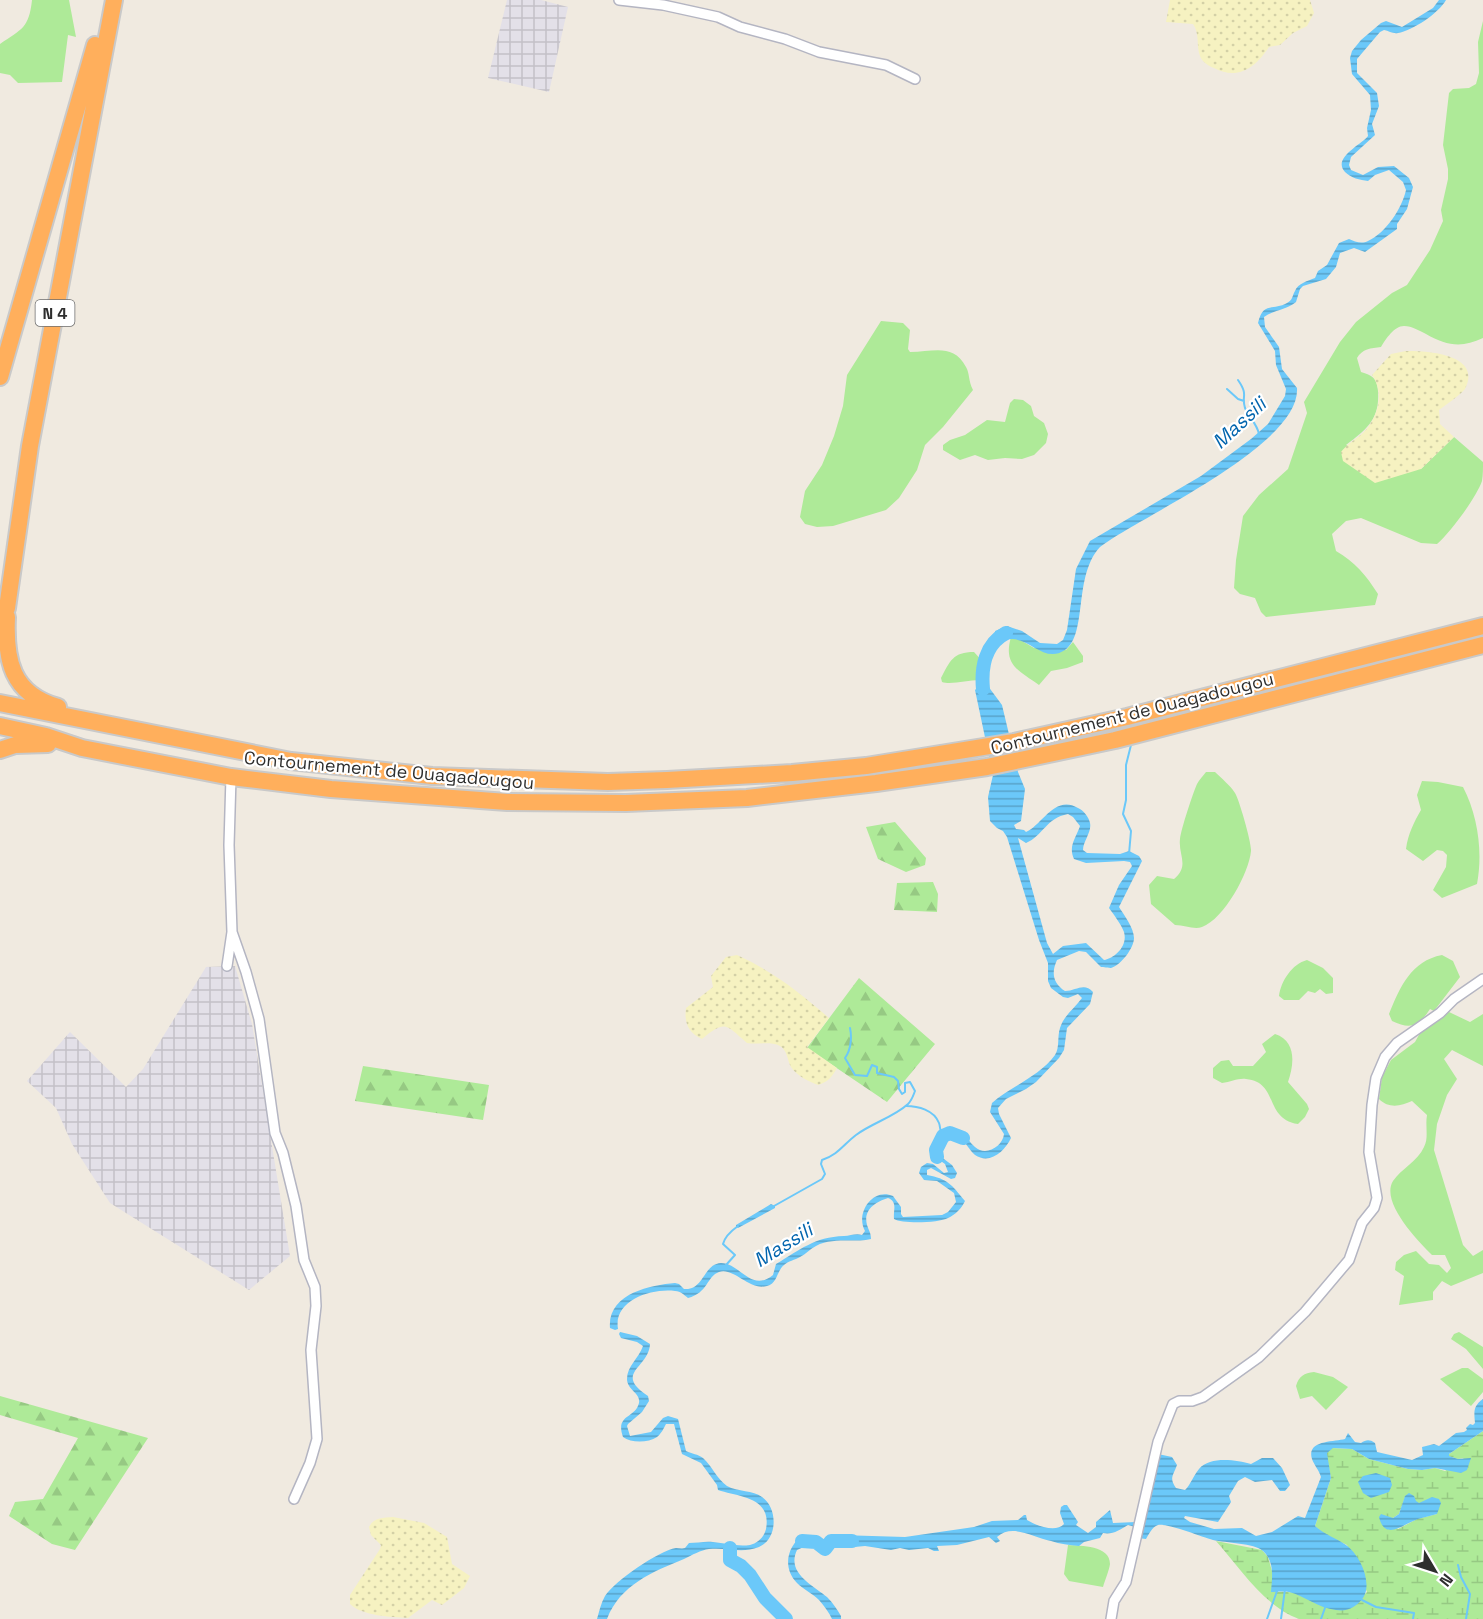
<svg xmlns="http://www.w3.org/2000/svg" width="1483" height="1619" font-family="'Space Grotesk',sans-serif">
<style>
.industrial{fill:url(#industrial-grid)}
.grass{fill:#aeea98}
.forest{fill:url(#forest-firs)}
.wetland{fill:url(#wetland-marsh);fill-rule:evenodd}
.sand{fill:url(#sand-dots)}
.water{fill:url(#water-rules);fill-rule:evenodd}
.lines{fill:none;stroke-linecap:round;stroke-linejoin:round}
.stream{stroke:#6bc8f9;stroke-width:2}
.river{stroke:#6bc8f9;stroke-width:14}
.street-casing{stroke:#b4b5c2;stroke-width:12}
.highway-casing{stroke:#c9c9c9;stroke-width:20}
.street{stroke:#fff;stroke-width:9}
.highway{stroke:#ffaf5c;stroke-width:16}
.labels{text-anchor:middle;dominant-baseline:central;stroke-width:4.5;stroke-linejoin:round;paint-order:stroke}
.shield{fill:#fff;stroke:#6d6d6d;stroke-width:1.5}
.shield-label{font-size:16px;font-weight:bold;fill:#2e2e2e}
.street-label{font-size:18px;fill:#2e2e2e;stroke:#fff}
.water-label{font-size:20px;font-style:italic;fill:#0265ae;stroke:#fff}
</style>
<defs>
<pattern id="industrial-grid" width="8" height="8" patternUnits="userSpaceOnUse" patternTransform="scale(1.5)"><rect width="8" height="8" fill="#e3e0e8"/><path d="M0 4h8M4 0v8" fill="none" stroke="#c3c0c7"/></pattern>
<pattern id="forest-firs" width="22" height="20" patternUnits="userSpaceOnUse" patternTransform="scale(1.5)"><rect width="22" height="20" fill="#aeea98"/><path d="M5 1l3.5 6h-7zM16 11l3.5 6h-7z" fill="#96c983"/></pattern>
<pattern id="wetland-marsh" width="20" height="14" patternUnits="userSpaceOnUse" patternTransform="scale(1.5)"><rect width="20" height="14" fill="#aeea98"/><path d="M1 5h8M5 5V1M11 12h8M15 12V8" fill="none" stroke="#96c983"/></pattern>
<pattern id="sand-dots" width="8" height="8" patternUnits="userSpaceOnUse" patternTransform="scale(1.5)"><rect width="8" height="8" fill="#f6f2c1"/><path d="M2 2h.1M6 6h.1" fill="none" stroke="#d3d0a6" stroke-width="1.8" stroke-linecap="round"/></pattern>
<pattern id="water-rules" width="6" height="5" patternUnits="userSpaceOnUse" patternTransform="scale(1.5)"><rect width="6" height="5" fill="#6bc8f9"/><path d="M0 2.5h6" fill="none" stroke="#58a3ca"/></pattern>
</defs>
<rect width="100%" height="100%" fill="#f0eae0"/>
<path class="industrial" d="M507 0H541L568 7 549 92 488 78Z
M235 966 252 1024 290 1256 249 1290 110 1203 72 1144 56 1108 27 1081 70 1032 126 1087 143 1069 206 967Z"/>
<path class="grass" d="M32 0H69L76 37 68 35 62 82 18 83 10 75 0 73V44C22 29 29 28 32 0Z
M1483 21V338C1462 348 1447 346 1426 334 1420 331 1412 326 1404 326 1394 326 1386 339 1381 347 1371 348 1362 349 1357 358L1361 372C1372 375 1377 378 1378 391 1380 419 1367 429 1346 445L1421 469 1454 437 1483 462C1483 468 1483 475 1482 481 1476 498 1450 533 1437 544L1421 543 1361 518 1346 521 1332 534 1336 551C1355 562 1366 575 1378 594L1375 605 1266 617 1261 612 1255 598 1240 594 1234 588 1236 560 1243 516 1259 495 1288 469 1307 413 1304 402 1340 342 1356 322 1392 293 1407 285 1430 250 1443 221 1441 210 1448 179V169L1443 145 1449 93 1453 89 1469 88 1476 84 1479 73 1478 42Z
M881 321 903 323 910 330 908 349 910 352C934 352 953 343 966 367 970 374 968 380 973 390L943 427 925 445 917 470 899 498 886 510 833 526 817 527 805 524 800 517 805 491 822 465 834 436 843 406 847 375Z
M1014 399 1023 400 1031 406 1034 416 1044 423 1048 434 1046 443 1034 455 1022 459 1005 458 988 460 975 455 960 460 943 450V445L950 440 965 435 987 420 1005 422 1010 403Z
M1011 637 1017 638 1034 648 1066 650 1073 642 1083 656V662L1067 668 1051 671 1039 685C1018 670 1003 665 1011 637Z
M974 652 984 663 983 673H981L979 680C968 680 951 685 942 682L941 678C950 661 953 652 974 652Z
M1206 772H1215C1222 779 1230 785 1235 793 1239 799 1252 844 1251 851 1249 873 1224 919 1202 927 1194 930 1185 925 1175 925L1151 904 1149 885 1157 876 1174 879C1190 866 1178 855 1180 839 1181 829 1193 793 1197 784 1199 780 1203 776 1206 772Z
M1422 781 1438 782 1463 787C1478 816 1483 852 1477 884L1442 898 1433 890 1446 867 1447 855 1443 851 1437 850 1423 861 1406 849C1408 834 1414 822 1421 810L1417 795Z
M1442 955 1453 961 1460 977 1434 1011 1430 1009C1419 1026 1411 1030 1392 1021L1389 1014C1400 987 1411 961 1442 955Z
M1307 960 1323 968 1333 978V993L1326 994 1320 989 1315 993 1308 991 1299 1000H1284L1279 996C1281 981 1292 964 1307 960Z
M1449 1012 1470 1022 1483 1014V1066L1452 1050 1444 1059 1457 1079 1447 1095 1437 1124 1434 1150 1463 1245 1473 1256 1483 1250V1273L1451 1286 1442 1281 1433 1292V1300L1399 1305 1404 1276 1395 1270 1396 1262 1404 1255 1416 1251 1429 1264 1439 1265 1447 1273 1451 1268 1445 1255H1432C1418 1241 1380 1202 1393 1181 1401 1169 1418 1161 1424 1147 1429 1138 1425 1126 1427 1115L1412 1101C1401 1106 1389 1109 1379 1099L1382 1077 1391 1060 1415 1042 1420 1033Z
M1275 1034C1297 1041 1294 1065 1288 1082L1307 1104 1309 1109 1305 1117 1298 1124C1264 1119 1279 1082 1246 1079 1238 1078 1231 1082 1222 1083L1213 1078V1068L1221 1061 1229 1060 1233 1066H1253L1266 1052 1262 1044Z
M1459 1332 1483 1347V1369L1466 1349 1451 1339 1454 1334Z
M1462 1368H1468L1483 1379V1392L1471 1406 1440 1379Z
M1314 1372 1333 1377 1348 1387 1326 1410 1312 1396 1300 1399 1296 1386C1299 1376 1304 1373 1314 1372Z
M1068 1545C1081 1546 1110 1545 1110 1564 1109 1571 1105 1580 1103 1587L1069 1581 1064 1574Z"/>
<path class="forest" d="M895 822 926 858 925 865 906 872 878 859 866 827Z
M933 882 938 894 937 912 894 910 897 883Z
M859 978 935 1044 887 1102 807 1048Z
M363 1066 489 1085 483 1120 355 1101Z
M0 1396 148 1438 75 1550 52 1544 9 1516 15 1502 43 1499 78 1438 0 1415Z"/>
<path class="wetland" d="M1483 1431V1619H1299C1264 1606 1240 1568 1216 1541L1262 1550 1268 1557 1278 1592C1311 1589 1339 1619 1367 1592L1347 1545 1324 1534 1315 1526 1331 1478 1326 1453 1332 1448 1352 1449 1369 1459 1408 1469 1422 1470 1435 1468 1445 1471 1464 1458 1458 1459 1448 1456 1449 1454ZM1405 1497 1437 1514 1417 1519 1398 1529 1387 1518H1393L1399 1514Z"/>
<path class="sand" d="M1170 0H1310L1314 13 1307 26 1293 33 1280 45 1269 47C1256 67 1238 81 1214 68 1209 66 1202 62 1200 56 1196 45 1200 34 1193 24L1166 22Z
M1406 351C1425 351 1483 353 1465 389 1458 397 1447 404 1439 410L1440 424 1454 437 1421 469 1375 483 1343 461 1341 452C1347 444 1355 440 1363 433 1378 418 1385 393 1372 375L1391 354Z
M737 955C774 972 799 992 829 1018L807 1047 837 1068C832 1077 828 1082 818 1085 808 1081 797 1076 791 1067 787 1060 788 1051 780 1046 770 1041 757 1045 747 1043 726 1025 726 1019 702 1039 688 1033 684 1022 686 1008L713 987 711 976 726 957Z
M393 1517 424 1523 447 1537 452 1564 470 1576 464 1588 442 1605 432 1600 408 1618C391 1617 362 1616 350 1604V1595L380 1549 381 1545 371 1535 369 1527C374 1517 383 1518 393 1517Z"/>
<path class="water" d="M1439 0H1446C1439 13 1412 31 1398 33 1393 34 1389 31 1384 30L1380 32 1357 59V73L1377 93 1379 106 1372 124 1375 135 1351 157 1349 165 1351 170 1363 175 1378 167 1394 166 1409 178 1413 187 1407 209 1397 224V229L1365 252 1354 248 1340 253 1336 267 1326 279 1303 286 1300 289 1296 302C1286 310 1274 310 1264 317L1265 327 1279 347 1282 369 1297 388C1301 445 1141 516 1100 547 1073 576 1088 634 1065 650 1040 667 1024 624 997 645L993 643 995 638V631L1007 626 1022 631 1040 643 1057 644 1063 640 1067 630 1076 569 1090 541 1201 476 1251 439 1268 424 1285 396 1286 389 1276 365 1275 351 1258 323C1263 301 1273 311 1287 303 1293 300 1292 296 1295 291 1298 283 1308 281 1315 278L1318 271 1327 265 1339 243 1349 239C1355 242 1362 244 1368 241 1386 233 1402 208 1406 190L1403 182 1389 170 1375 175 1368 181C1360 180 1351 178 1345 172 1332 158 1361 145 1368 136L1367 128 1371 110 1370 95 1352 74 1350 58 1352 51 1361 40 1381 23 1386 21 1402 27 1433 8Z
M981 673H984L985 682 1002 705 1018 772 1025 789 1021 821 1014 825 1016 829 1024 830 1026 832C1042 825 1055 794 1078 808 1083 810 1089 817 1090 823 1092 832 1083 841 1083 850L1087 853 1120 854 1129 851 1139 856 1142 861 1119 907C1124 915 1134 928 1134 938 1134 948 1121 965 1111 968 1110 968 1102 967 1101 967L1086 952 1079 951 1057 960C1051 973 1053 983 1065 991 1076 991 1084 982 1093 992L1090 1004 1067 1028 1064 1050 1059 1058 1036 1082 1026 1089 1006 1099 998 1108 999 1114 1011 1138C1005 1151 990 1165 975 1155 970 1151 967 1144 962 1140 958 1137 952 1137 948 1136L947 1131 963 1132C967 1137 970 1143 975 1147 986 1157 1003 1146 1004 1134L990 1112 992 1103C1011 1086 1039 1077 1055 1055 1060 1047 1057 1037 1060 1028 1064 1015 1075 1008 1082 998L1078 994 1068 998 1063 997 1051 988 1048 981V963L1039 940 1007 837 1003 831 997 828 990 821 988 797 993 775 975 690 979 686ZM1068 814 1073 817 1080 826C1076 838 1068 846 1074 859L1086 863 1124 861 1130 862 1132 866 1119 885 1109 908C1114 915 1121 924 1124 932 1128 946 1115 958 1104 960L1086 943 1063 946 1053 954 1047 943 1018 838 1026 843C1043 836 1046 818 1068 814Z
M939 1139 943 1142 940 1156 952 1165 957 1173 955 1178 951 1179 931 1168 927 1170V1175C948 1179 951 1184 965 1201 962 1208 955 1215 948 1218 939 1223 902 1224 894 1219 893 1210 898 1202 888 1198 875 1202 863 1210 867 1225 869 1231 871 1233 871 1239 854 1243 833 1237 816 1246 810 1249 806 1254 800 1257 795 1260 788 1261 784 1265 776 1272 778 1283 767 1286 749 1291 734 1267 719 1272 707 1276 708 1293 688 1298 684 1295 681 1291 675 1291 652 1288 613 1300 618 1329L615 1330 610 1328C607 1294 650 1285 675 1283L679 1284 684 1289C704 1291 703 1264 721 1263 740 1263 751 1293 773 1275L776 1264C800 1250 814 1237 844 1236 850 1236 856 1233 862 1235L865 1231C855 1213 873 1187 893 1196L901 1207V1214L903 1217 942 1215 948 1212 956 1202 954 1193 937 1181 924 1180 919 1173 921 1167 927 1163 933 1164 944 1173 948 1172 945 1164 935 1157 934 1150Z
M771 1204 775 1206V1208L738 1228 736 1227V1225Z
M620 1332 637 1336 650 1344C649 1368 613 1373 648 1396L649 1401 642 1412 628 1424 627 1426 630 1436 651 1432 663 1418 668 1416 678 1419 686 1451C692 1454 698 1454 703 1458 712 1466 717 1479 727 1486 738 1492 753 1490 762 1497 778 1508 778 1539 759 1547 741 1554 727 1547 709 1549 701 1550 692 1555 684 1559 652 1572 620 1585 607 1619H597C599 1612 601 1603 605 1596 615 1581 658 1551 676 1548 679 1548 682 1549 685 1548L689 1543C697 1543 705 1541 713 1542 726 1543 737 1547 750 1545 758 1543 764 1537 766 1529 772 1497 739 1497 718 1490L717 1485 701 1463 682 1454 674 1424H666C664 1428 661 1434 657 1437 648 1443 631 1443 623 1437 615 1414 635 1419 639 1403 641 1393 627 1390 627 1379 627 1366 639 1358 643 1346L637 1342 621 1338 619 1334Z
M1483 1399V1431L1449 1454V1456L1458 1459 1471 1458 1467 1470 1461 1473 1435 1468 1422 1470 1408 1469 1369 1459 1352 1449 1333 1448 1327 1453 1331 1478 1315 1526C1325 1535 1336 1538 1346 1545 1360 1555 1373 1583 1363 1598 1356 1607 1348 1612 1336 1610 1318 1608 1305 1596 1289 1592 1283 1591 1276 1592 1271 1592 1272 1578 1275 1562 1263 1551 1254 1543 1226 1543 1213 1540 1202 1537 1167 1523 1158 1525 1152 1527 1149 1534 1146 1539L1138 1538 1158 1454 1172 1457 1177 1465C1173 1476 1169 1478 1176 1488L1185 1490C1191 1484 1193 1476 1199 1469 1210 1456 1236 1460 1251 1464L1262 1458H1273L1282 1468 1290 1485 1285 1491H1280L1272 1480 1255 1482 1245 1477 1238 1481 1229 1496 1231 1502 1218 1522 1185 1516 1184 1518 1190 1522 1214 1529 1242 1528 1256 1536 1272 1532 1298 1516 1305 1518 1321 1477C1319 1470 1314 1465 1312 1459 1306 1440 1334 1442 1345 1439L1348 1433 1355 1442 1361 1443C1366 1440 1369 1439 1375 1443L1377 1452 1412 1460 1423 1455 1422 1447 1434 1444 1439 1446 1456 1433 1464 1432 1467 1430 1466 1428 1470 1424 1473 1425 1475 1423C1474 1412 1473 1406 1483 1399Z
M1376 1473 1390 1478 1392 1485 1389 1492 1371 1498 1363 1493 1358 1482 1363 1476Z
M1409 1493 1414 1496 1416 1501 1419 1503 1432 1497 1439 1499 1441 1503 1437 1514C1431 1516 1424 1517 1418 1519 1403 1524 1385 1542 1379 1517L1381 1514 1393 1518 1399 1514 1405 1496Z
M1064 1505H1067L1078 1522 1076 1525 1088 1533 1096 1527V1522L1110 1510 1113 1523 1136 1522 1135 1527 1128 1525C1120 1530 1112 1535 1103 1533L1100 1538 1084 1542 1079 1546C1069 1545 1060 1544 1051 1541 1033 1538 1013 1523 997 1537L1000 1541 996 1543 989 1537 957 1545 937 1546 939 1551H934L928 1548 909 1550 900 1548 891 1550 865 1546 844 1548 835 1542 839 1535 905 1537 974 1527 992 1521 1018 1520 1024 1515H1026L1027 1520C1037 1526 1056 1533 1064 1524L1060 1513 1061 1507Z
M804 1535 818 1536 819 1538 816 1546H806L797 1550C786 1573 813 1585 827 1597 833 1603 837 1609 841 1616V1619H832C829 1612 824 1606 819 1600 812 1593 803 1589 797 1583 782 1568 787 1545 804 1535Z"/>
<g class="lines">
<path class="stream" d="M1238 380C1249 396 1241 395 1245 408 1249 417 1257 424 1259 434
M1227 389 1238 399 1244 401
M1129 854 1131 831 1123 814 1126 800V765L1131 745
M906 1106C918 1106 934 1110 939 1123 941 1128 939 1131 943 1136
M774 1206 822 1179 825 1174 821 1164 822 1160C838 1155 844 1144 856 1135 872 1123 894 1117 908 1104 912 1100 913 1096 915 1091L910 1082 905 1083V1092L902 1094 899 1089 898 1081 894 1077 877 1073V1067L872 1065 867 1076 855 1075 845 1058C851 1050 852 1037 850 1028
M726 1265 735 1255 723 1244C725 1236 731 1231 738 1226
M1458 1565 1461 1577 1470 1594 1466 1619
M1362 1600 1376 1607 1414 1613 1413 1619
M1267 1619 1277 1591
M1281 1619 1285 1589
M1321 1619 1326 1605"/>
<path class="river" d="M983 689C981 668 985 644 1006 633
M937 1157 936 1150 943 1136 950 1133 963 1138
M802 1541 816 1542 825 1549 831 1541H852
M730 1548V1560L741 1566 750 1575 765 1598 786 1619"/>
<defs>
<path id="street" d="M619 0 663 5 718 17 740 27 785 39 819 52 886 65 915 79
M232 932 246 972 259 1019 275 1133 283 1153 296 1206 304 1260 315 1287 316 1306 311 1350 317 1439 310 1463 294 1499
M227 966 232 932 229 845 231 777
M1111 1619 1114 1601 1126 1582 1158 1442 1173 1404 1179 1401H1192L1203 1397 1259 1357 1305 1312 1349 1260 1362 1223 1374 1208 1377 1198 1369 1152 1372 1105 1376 1078 1385 1057 1397 1043 1440 1013 1454 999 1483 979"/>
<path id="highway" d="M0 377 95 45
M7 617C5 659 11 694 58 707
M0 627 7 608 30 446 114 0
M0 703 291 761 432 776 608 782 667 780 792 773 866 766 1014 742 1127 717 1483 626
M0 726 46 736 82 748 231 777 331 789 507 802 626 803 747 798 876 783 987 767 1115 740 1483 645
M0 750 15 745 48 744"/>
</defs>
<use href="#street" class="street-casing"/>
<use href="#highway" class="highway-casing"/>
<use href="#street" class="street"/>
<use href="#highway" class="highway"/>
</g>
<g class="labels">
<rect class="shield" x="35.5" y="300" width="39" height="26" rx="4.5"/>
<g class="shield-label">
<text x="55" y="313">N 4</text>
</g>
<g class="street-label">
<text transform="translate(1132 713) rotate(-14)">Contournement de Ouagadougou</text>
<text transform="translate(389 770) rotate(5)">Contournement de Ouagadougou</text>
</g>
<g class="water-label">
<text transform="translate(1239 423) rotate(-43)">Massili</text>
<text transform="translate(783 1245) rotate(-32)">Massili</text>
</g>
</g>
<g transform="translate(1435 1571) rotate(129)" stroke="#ffffff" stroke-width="4.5" paint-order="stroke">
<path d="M0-4.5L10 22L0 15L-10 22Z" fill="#2e2e2e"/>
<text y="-9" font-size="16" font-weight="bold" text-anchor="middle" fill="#2e2e2e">N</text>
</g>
</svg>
